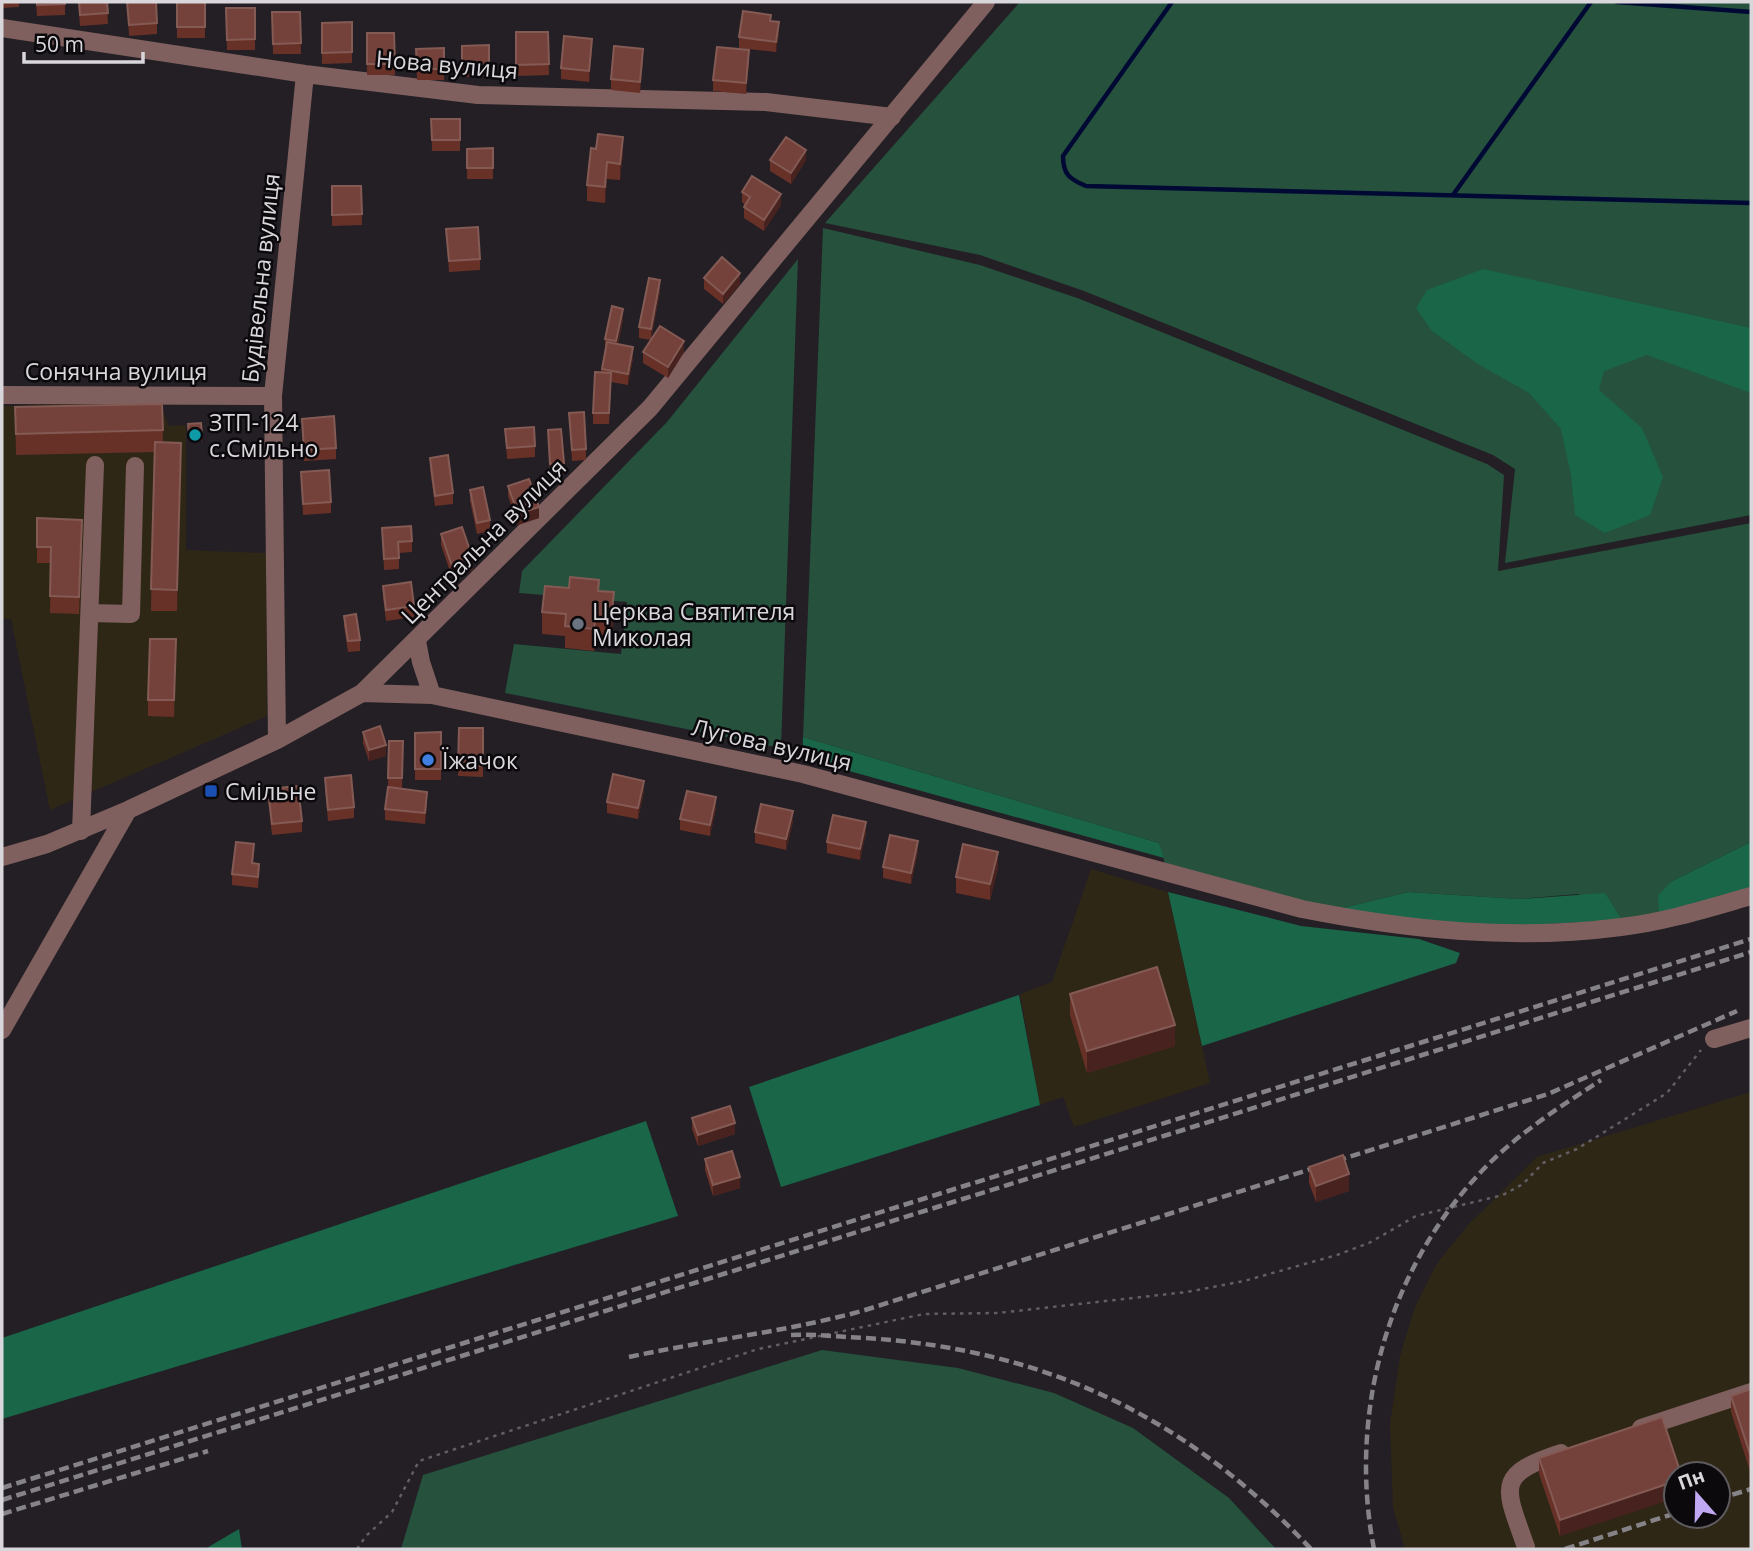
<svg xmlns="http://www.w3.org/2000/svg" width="1753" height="1551" font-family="'Open Sans',sans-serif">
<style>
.industrial{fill:#2f2716;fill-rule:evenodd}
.green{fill:#25513d}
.forest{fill:#196648}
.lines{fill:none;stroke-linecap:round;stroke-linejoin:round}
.stream{stroke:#000834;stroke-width:4.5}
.path{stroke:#625f64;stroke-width:2.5;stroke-dasharray:3.5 5;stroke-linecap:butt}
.minor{stroke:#7f605e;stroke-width:18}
.rail{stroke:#868388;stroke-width:4.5;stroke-dasharray:10 5;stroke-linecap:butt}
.wall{fill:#683128}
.shaded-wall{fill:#47221e}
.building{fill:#74423b;stroke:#845a54;stroke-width:2}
.culture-dot{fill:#0f9aa8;stroke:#0b090c;stroke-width:2.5}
.worship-dot{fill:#6b7280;stroke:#0b090c;stroke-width:2.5}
.shop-dot{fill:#3f7fe0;stroke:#0b090c;stroke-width:2.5}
.transit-dot{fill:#1a4fb4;stroke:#0b090c;stroke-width:2.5}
.labels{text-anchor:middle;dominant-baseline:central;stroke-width:5;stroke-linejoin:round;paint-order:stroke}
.street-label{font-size:23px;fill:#dad7dc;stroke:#0b090c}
.poi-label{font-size:23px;fill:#dad7dc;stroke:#0b090c;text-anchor:start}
</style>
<rect width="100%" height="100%" fill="#231f25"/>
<path class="industrial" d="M159 401 169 426 186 425V550L266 553 267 716 50 810 11 619H2V406Z
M1091 869 1168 892 1210 1083 1074 1127 1063 1097 1040 1105 1020 994 1052 982Z
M1751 1092V1549H1405L1393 1508 1390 1424 1400 1356 1415 1307 1436 1265 1467 1226 1537 1157ZM1676 1474H1718V1516H1676Z"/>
<path class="green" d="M1020 2H1751V515L1505 563 1515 469 1493 455 1084 291 980 255 825 223Z
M823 228 980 265 1080 299 1487 464 1504 475 1498 571 1751 523V842L1672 881 1659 914 1622 920 1578 894 1519 899 1408 892 1334 910 1166 867 1159 843 803 737Z
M798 259 781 748 505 693 514 644 621 654 627 602 519 593 522 571 667 422Z
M822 1350 958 1368 1054 1393 1133 1428 1229 1498 1276 1549H401L423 1475Z"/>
<path class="forest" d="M1483 269 1751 328V393L1647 355 1604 371 1599 390 1642 428 1663 477 1650 515 1605 533 1575 515 1571 475 1561 429 1529 393 1478 364 1432 331 1416 308 1427 290Z
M803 737 1159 843 1164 858 802 758Z
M1751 842V890L1659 914 1658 895 1672 881Z
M1168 892 1301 926 1419 939 1460 953 1456 963 1202 1046Z
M1408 892 1519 899 1605 893 1622 920 1489 927 1334 910Z
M1019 995 1040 1105 781 1187 749 1087Z
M646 1121 678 1216 2 1419V1338Z
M239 1529 242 1549H205Z"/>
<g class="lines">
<path class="stream" d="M1172 2 1063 156C1063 174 1069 179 1086 186L1751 203
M1617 2 1751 12
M1453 195 1591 2"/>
<path class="path" d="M357 1549 366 1536 392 1512 419 1461 758 1349 924 1314 998 1313 1187 1292 1244 1281 1337 1255 1369 1243 1416 1216 1503 1195 1523 1184 1543 1163 1577 1149 1667 1093 1701 1050"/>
<path class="minor" d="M2 28 305 74 478 95 766 102 892 117
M2 395 273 396
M90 613 131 614 135 466
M417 641 421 662 432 695
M362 693 432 695 803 774 1302 909C1408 930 1514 941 1621 927 1665 922 1709 908 1751 896
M277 740 273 396 305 74
M81 831 95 465
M2 857 47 844 128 810 277 740 362 693 650 408 986 2
M2 1030 128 810
M1714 1039 1751 1028
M1641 1428 1751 1392
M1526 1547C1505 1487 1494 1475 1561 1453"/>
<path class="rail" d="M791 1335C816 1334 841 1337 866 1338 1048 1350 1186 1417 1311 1549
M629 1357C707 1340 785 1332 862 1311L1548 1094 1737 1011
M2 1488 1751 939
M1718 1499 1751 1489
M2 1500 1751 952
M2 1514 208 1451
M1374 1549C1348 1417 1386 1273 1479 1174 1514 1136 1558 1108 1601 1080
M1565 1549 1676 1513"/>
</g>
<path class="wall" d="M2 2H19V7L2 8Z
M36 2H65V15L37 16Z
M78 2H107L108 24 80 26Z
M127 2 157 23V34L129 36Z
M177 2H205V38H177Z
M226 8H255V50H227Z
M272 12H300L301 54H273Z
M352 22V63L322 64V23Z
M516 32H548L549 75 516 76Z
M367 33H394L395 75H367Z
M779 33 776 52 739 48V37Z
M489 45V76L462 77V46Z
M416 49 444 69V80H417Z
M592 50 589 82 561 79V68Z
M643 60 640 93 611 90V79Z
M749 61 746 94 713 91V80Z
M431 119H460V151H432Z
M493 148V179H467V149Z
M591 148 623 153 620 180 607 179 605 203 587 201V185Z
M770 160H806L791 184 770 171Z
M332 186H361L362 225 332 226Z
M742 192 781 205 764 231 744 218V207L745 205 742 202Z
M446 229 480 259V270L449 272Z
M704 278 740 284 723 304 704 289Z
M660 291 651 340 639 338V327Z
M623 320 618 344 633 358 628 385 611 382 609 424H593V413L605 350V339Z
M643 352H684L668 378 643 363Z
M162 404 163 442 181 465 177 611H151L154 452 16 455 15 407Z
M569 413 586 449V460L572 461Z
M302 419 336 448V459L304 461Z
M201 423 202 441H189L188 424Z
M505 429 535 446V457L507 459Z
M548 430 564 463V474L550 475Z
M430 458 453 493V504L435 506 430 469Z
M301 472 331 502V513L303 515Z
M508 486 539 518 518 525 508 496Z
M470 490 490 520V531L477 534 470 501Z
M37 518 82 536 79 614 50 613 51 563H37Z
M382 528 412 541V552L399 553V569L384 570Z
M441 534 473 570 452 577 441 545Z
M383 586 414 606V617L386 621 383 597Z
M599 591 614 614 611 640 596 639 594 651 565 648V636L542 634V612Z
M344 616 360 640V651L348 652 344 626Z
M176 639 174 717 148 716V700Z
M459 728H483V777L458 776Z
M363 732 386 756 369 761 363 743Z
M441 732V780H415V733Z
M389 741H403L402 789 427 803 425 824 385 820V809L388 787Z
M325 778 354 807V818L328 821 325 789Z
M268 789 302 821V832L272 835 268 800Z
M644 791 638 819 607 813V802Z
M716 808 710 836 680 830V819Z
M793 822 786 850 755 843V832Z
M866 833 860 860 827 853V842Z
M918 851 911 884 883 878V867Z
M254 855 253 863 259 874 258 888 232 885V874Z
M998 868 990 900 956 893V877Z
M1070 994 1175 1046 1087 1073 1070 1015Z
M692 1118 735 1134 698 1146 692 1129Z
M705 1159 740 1188 713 1196 705 1170Z
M1309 1167 1349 1191 1316 1202 1309 1183Z
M1751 1389V1474L1731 1412V1396Z
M1662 1417 1560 1536 1539 1474V1458Z"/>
<path class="shaded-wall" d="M779 22V33L776 52V42Z
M592 39V50L589 82V71Z
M643 49V60L640 93V82Z
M749 50V61L746 94V83Z
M623 137V153L620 180V164Z
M806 150V160L791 184V173Z
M607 162V179L605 203V187Z
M781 194V205L764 231V220Z
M740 273V284L723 304V294Z
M660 280V291L651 340V329Z
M623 309V320L616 352V341Z
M684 341V352L668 378V367Z
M633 347V358L628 385V374Z
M181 443V465L177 611V590Z
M539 507V518L518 525V514Z
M473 559V570L452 577V566Z
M614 592V614L611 640V619Z
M596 617V639L594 651V629Z
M386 745V756L369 761V750Z
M644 781V791L638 819V808Z
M427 792V803L425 824V813Z
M716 797V808L710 836V825Z
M793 811V822L786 850V839Z
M866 822V833L860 860V849Z
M918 841V851L911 884V873Z
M998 852V868L990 900V884Z
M1175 1025V1046L1087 1073V1051Z
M735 1123V1134L698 1146V1135Z
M1349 1174V1191L1316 1202V1186Z
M740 1177V1188L713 1196V1185Z
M1676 1481V1498L1560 1536V1520Z"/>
<path class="building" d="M37 2H65V4L37 5Z
M79 2H107L108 13 80 15Z
M127 2H156L157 23 129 25Z
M177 2H205V27H177Z
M226 8H255V39L227 40Z
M743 11 771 15 770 21 779 22 776 42 739 37Z
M272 12H300L301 43 273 44Z
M352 22V52L322 53V23Z
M516 32H548L549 64 516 65Z
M367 33H394L395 64H367Z
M564 36 592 39 589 71 561 68Z
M489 45V65L462 66V46Z
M614 46 643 49 640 82 611 79Z
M717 47 749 50 746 83 713 80Z
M444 48V69H417L416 49Z
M431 119H460V140H432Z
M598 134 623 137 620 164 607 162 605 187 587 185 591 148 596 149Z
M786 137 806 150 791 173 770 160Z
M493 148V168H467V149Z
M752 176 781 194 764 220 744 207 750 197 742 192Z
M332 186H361L362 214 332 215Z
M478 227 480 259 449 261 446 229Z
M722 257 740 273 723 294 704 278Z
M649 278 660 280 651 329 639 327Z
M612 306 623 309 616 341 605 339Z
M660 326 684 341 668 367 643 352Z
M607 342 633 347 628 374 602 369Z
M595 372 611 373 609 413H593Z
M162 404 163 430 16 434 15 407Z
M584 412 586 449 572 450 569 413Z
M334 416 336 448 304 450 302 419Z
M201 423 202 435 189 436 188 424Z
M534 427 535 446 507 448 505 429Z
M561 429 564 463 550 464 548 430Z
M155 442 181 443 177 590 151 589Z
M448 455 453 493 435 496 430 458Z
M329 470 331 502 303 504 301 472Z
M529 479 539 507 518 514 508 486Z
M483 487 490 520 477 523 470 490Z
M37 518 82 520 79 597 50 596 51 547H37Z
M411 526 412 541 398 542 399 558 384 559 382 528Z
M462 527 473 559 452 566 441 534Z
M570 577 599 580 598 591 614 592 611 619 596 617 594 629 565 626 566 614 542 612 545 586 569 588Z
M411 582 414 606 386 610 383 586Z
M356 614 360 640 348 641 344 616Z
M150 639H176L174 700H148Z
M380 726 386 745 369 750 363 732Z
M459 728H483V766H458Z
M441 732V769H415V733Z
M389 741H403L402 778H388Z
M613 774 644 781 638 808 607 802Z
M351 775 354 807 328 810 325 778Z
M298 786 302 821 272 824 268 789Z
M388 787 427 792 425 813 385 809Z
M687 791 716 797 710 825 680 819Z
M761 804 793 811 786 839 755 832Z
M833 815 866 822 860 849 827 842Z
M890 835 918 841 911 873 883 867Z
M236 842 254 844 252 863 259 864 258 877 232 874Z
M963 844 998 852 990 884 956 877Z
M1157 967 1175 1025 1087 1051 1070 994Z
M730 1106 735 1123 698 1135 692 1118Z
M732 1151 740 1177 713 1185 705 1159Z
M1343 1155 1349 1174 1316 1186 1309 1167Z
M1751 1389V1457L1731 1396Z
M1662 1417 1681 1474H1676V1481L1560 1520 1539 1458Z"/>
<circle class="culture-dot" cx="195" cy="435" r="7"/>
<circle class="worship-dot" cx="578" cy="624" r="7"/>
<circle class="shop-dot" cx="428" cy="760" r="7"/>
<rect class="transit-dot" x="204" y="784" width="14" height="14" rx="3.5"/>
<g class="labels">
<g class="street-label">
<text transform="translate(447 64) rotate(5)">Нова вулиця</text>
<text transform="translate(260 278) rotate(-84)">Будівельна вулиця</text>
<text x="116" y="371">Сонячна вулиця</text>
<text transform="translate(483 541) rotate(-45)">Центральна вулиця</text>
<text transform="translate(772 744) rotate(13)">Лугова вулиця</text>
</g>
<g class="poi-label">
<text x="209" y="422">ЗТП-124<tspan x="209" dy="26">с.Смільно</tspan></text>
<text x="592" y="611">Церква Святителя<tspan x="592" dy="26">Миколая</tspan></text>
<text x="442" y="760">Їжачок</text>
<text x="225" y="791">Смільне</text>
</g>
</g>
<rect width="1753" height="1551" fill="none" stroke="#dad7dc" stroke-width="7"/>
<g transform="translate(1697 1495) rotate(340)"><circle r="33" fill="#0b090c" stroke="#5e5b5f" stroke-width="2"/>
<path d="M0-5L12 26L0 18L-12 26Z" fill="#c1a8f3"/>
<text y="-10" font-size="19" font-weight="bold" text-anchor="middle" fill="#dad7dc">Пн</text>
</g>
<path d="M24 52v10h119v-10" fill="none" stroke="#dad7dc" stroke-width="3.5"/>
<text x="35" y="52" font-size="21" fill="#dad7dc" stroke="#0b090c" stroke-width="5" paint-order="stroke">50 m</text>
</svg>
